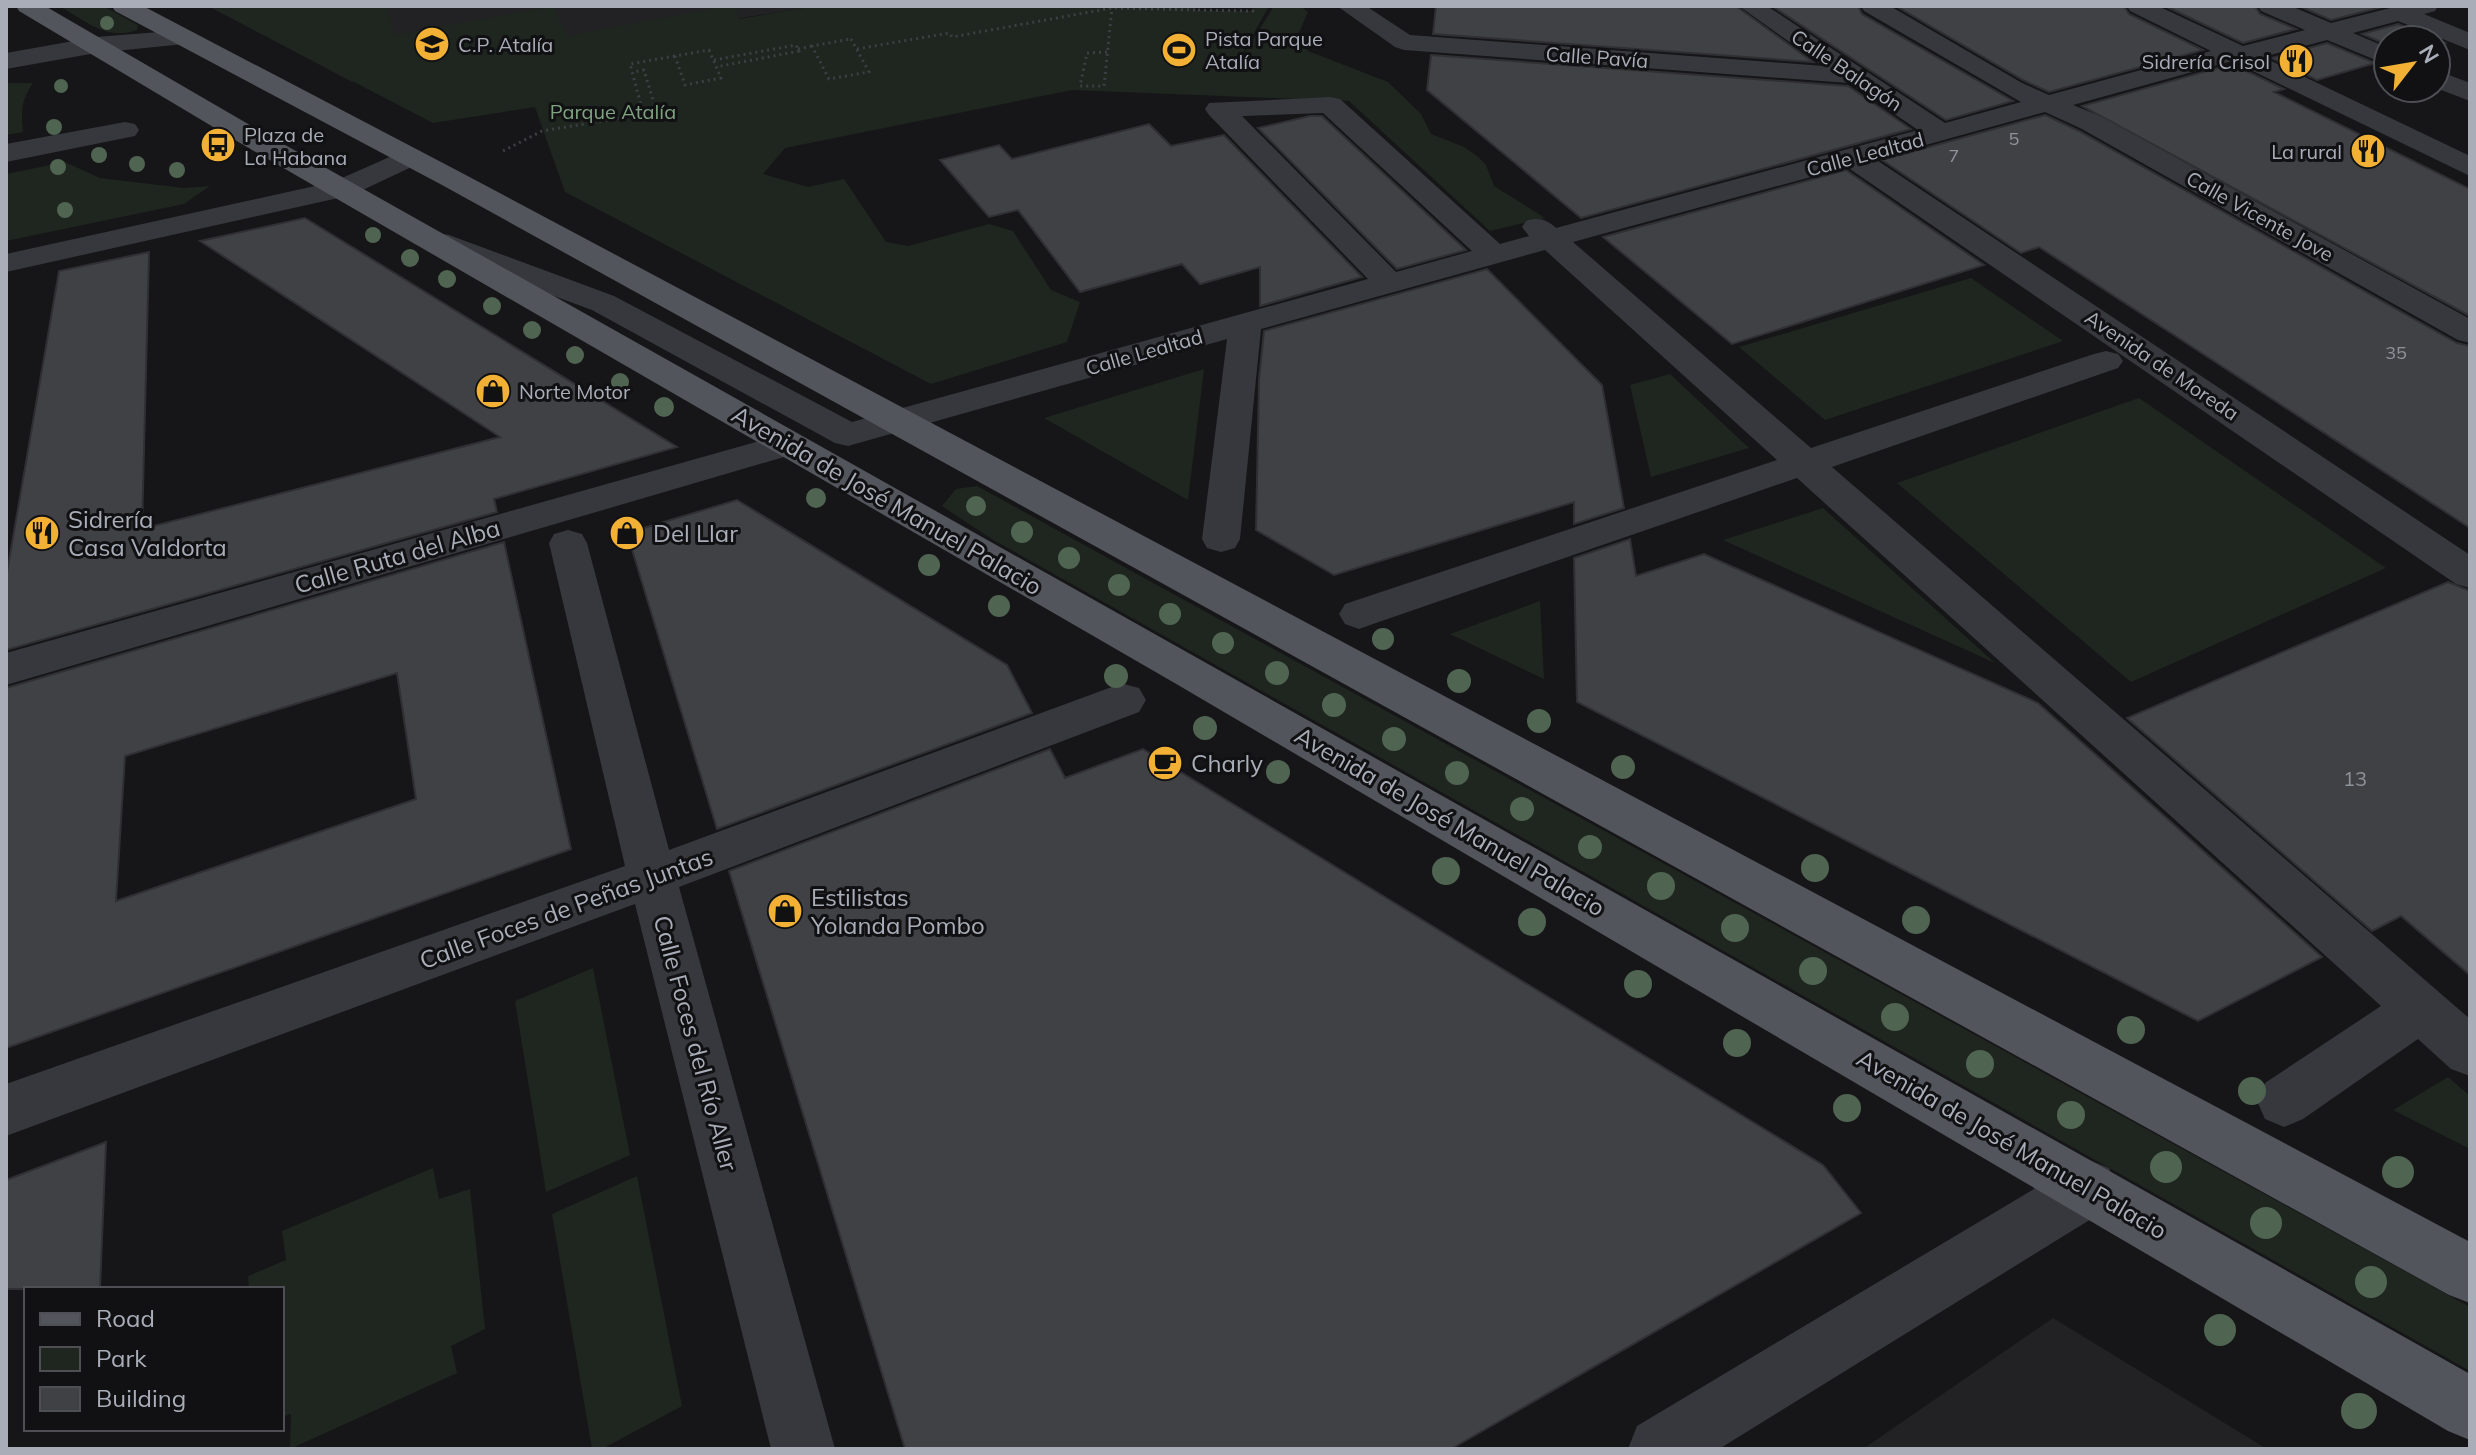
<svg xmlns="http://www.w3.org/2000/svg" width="2476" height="1455" font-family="Mulish,sans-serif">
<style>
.built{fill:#222225}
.green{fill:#1e261f}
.building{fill:#404145;stroke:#303034;stroke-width:2;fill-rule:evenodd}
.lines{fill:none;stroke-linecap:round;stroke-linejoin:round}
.path{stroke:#3d3f44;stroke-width:3;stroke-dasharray:2 4;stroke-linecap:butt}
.minor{fill:#37383d;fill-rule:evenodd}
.major{fill:#53555c;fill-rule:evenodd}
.tree{fill:#506452}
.labels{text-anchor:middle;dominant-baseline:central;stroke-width:6;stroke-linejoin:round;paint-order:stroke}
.far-number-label{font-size:18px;fill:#8e929b}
.far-poi-label{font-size:20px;fill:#a8adb8;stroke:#111113;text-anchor:start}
.far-street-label{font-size:20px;fill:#a8adb8;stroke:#111113}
.far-park-label{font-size:20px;fill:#7fa381;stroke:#111113}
.number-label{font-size:20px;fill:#8e929b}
.street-label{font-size:24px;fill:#a8adb8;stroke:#111113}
.poi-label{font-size:24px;fill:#a8adb8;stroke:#111113;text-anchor:start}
</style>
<rect width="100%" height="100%" fill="#161618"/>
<path class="built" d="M208 6H815L352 82Z
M2053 1318 2267 1449H1863Z"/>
<path class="green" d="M59 6H103L138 25 137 30C106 41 86 21 59 6Z
M208 6H386L394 35 554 6 567 36 725 6H735L739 19 815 6H1196V10L1252 11 1253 6H1269L1233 71 1274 6H1300L1308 12 1298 35 1308 51 1388 82 1421 114 1431 134 1464 147 1477 156 1486 165 1494 186 1545 218 1490 231 1349 101 1072 90 785 148 763 174 808 187 844 179 886 242 908 246 989 224 1013 231 1051 290 1080 302 1067 342 931 384 565 192 535 107 433 123Z
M6 83H33C21 100 21 112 23 132L6 135Z
M65 162 100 178 184 188 210 186 184 204 6 241V174Z
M1971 278 2063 341 1825 420 1739 347Z
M1204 369 1188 500 1044 418Z
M1670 374 1749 448 1651 477 1630 385Z
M2139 398 2386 568 2131 682 1897 483Z
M977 486 2470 1307V1371L990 538 942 506 956 489Z
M1823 508 1995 663 1723 540Z
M1540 601 1544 679 1450 634Z
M593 968 630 1155 546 1192 515 1001Z
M2448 1077 2470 1096V1149L2393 1110Z
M433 1168 439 1199 470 1189 485 1329 451 1346 457 1373 290 1449 291 1414 282 1417V1289H249L248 1276 286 1260 282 1231Z
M637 1176 682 1406 602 1449H592L552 1214Z"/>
<path class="building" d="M1436 6H1736L1813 62 1433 34Z
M1772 6H1858L1862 14 2013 101 1946 120Z
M1896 6H2124L2129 14 2203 50 2049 92 2023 80Z
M2165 6H2255L2260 14 2296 29 2243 43Z
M2299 6H2386L2331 20Z
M2398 24 2445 43 2436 46V40H2388V45L2362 34Z
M2327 43 2375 63 2317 80 2272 58Z
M1431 55 1848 86 1911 129 1581 218 1427 90Z
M2232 64 2284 89 2274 92 2470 189V316L2082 106Z
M2045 115 2079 131 2457 343 2470 346V528L2039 247 2021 253 1882 160Z
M1310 116H1322L1466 250 1397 269 1258 128Z
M1149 124 1171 146 1224 135 1362 277 1260 306V267L1200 284 1182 264 1080 292 1018 210 989 217 940 160 999 145 1012 159Z
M1846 170 1984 265 1732 344 1603 237Z
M305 218 677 447 494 499 497 512 6 650V578L59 271 149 252 142 529 500 437 200 241Z
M1487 269 1602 385 1624 508 1574 524V502L1334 575 1256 530 1259 380 1264 331Z
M737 500 1007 665 1032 713 717 829 627 533Z
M1630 539 1636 576 1704 554 2038 703 2322 957 2198 1021 1577 702 1574 558Z
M504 542 571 849 6 1048V688ZM397 673 416 799 116 901 125 756Z
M2448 582 2470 591V975L2401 916 2372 931 2127 718Z
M1050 749 1065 778 1143 749 1823 1165 1861 1213 1451 1449H905L729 871Z
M106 1142 100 1289H6V1180Z"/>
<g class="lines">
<path class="path" d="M1196 6V10L1253 11V6
M851 39 869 72 829 79 812 46Z
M798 49 812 46
M857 49 949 33 952 37 1112 8 1196 10
M709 50 721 78 685 85 675 56Z
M1107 52 1087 53 1080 86H1104L1112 8
M714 60 796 45 799 51 716 67
M642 109 630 64 675 56
M503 151 542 131 626 117 624 112 655 107 644 70 633 72"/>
<path class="minor" d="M1337 6H1366L1410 35 1823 66 1739 6H1767L1945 123 2021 102 1864 11 1861 6H1890L2022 83 2049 95 2211 51 2130 11 2127 6H2158L2243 46 2305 30 2261 11 2258 6H2291L2331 23 2398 6H2438L2435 11 2424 14 2470 33V50L2398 21 2353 33 2388 48V65L2327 40 2263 57 2470 156V176L2232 61 2073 105 2100 116 2470 319V343L2458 340 2080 128 2045 112 1875 159 2470 555V588L2456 584 1847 167 1573 242 1811 448 2094 354 2106 351 2118 354 2123 361 2118 368 1832 467 2470 1019V1076L2451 1069 2418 1039 2303 1119 2284 1127 2265 1119 2257 1101 2265 1083 2381 1006 1797 478 1373 624 1359 629 1345 624 1339 614 1345 604 1777 460 1545 250 1261 329 1240 539 1235 548 1221 552 1207 548 1202 539 1227 339 848 446 835 443 592 310 427 249 423 242 427 235 438 233 449 235 614 296 852 422 1368 279 1209 115 1205 109 1209 103 1330 97 1340 99 1500 244 1529 236 1522 227 1526 221C1539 217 1546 219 1556 228L1918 130 1849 83 1404 50 1395 47ZM1323 113 1472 251 1396 272 1242 116Z
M185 30 194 33 198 38 194 43 96 53 6 69V53L96 37Z
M2436 70 2470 83V101L2436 88Z
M125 122 135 124 139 130 135 136 6 162V144Z
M410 148 420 151 424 157 420 163 352 195 6 272V254L333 182Z
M788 433 801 436 806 444 801 452 6 685V653Z
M568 530 582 534 587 543 669 850 1109 688 1124 684 1139 688 1146 700 1139 712 679 887 835 1449H771L635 904 6 1136V1084L625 866 549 543 554 534Z
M2089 1160 2109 1168 2117 1188 2109 1208 1719 1449H1628L1637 1426 2069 1168Z"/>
<path class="major" d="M16 6H45L255 128 2470 1374V1440L2448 1431 1178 685 235 140 19 11Z
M112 6H143L462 173 2470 1242V1303L2449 1295 442 185 115 11Z"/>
</g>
<g class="tree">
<circle cx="107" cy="23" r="7"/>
<circle cx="61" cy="86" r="7"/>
<circle cx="54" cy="127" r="8"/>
<circle cx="99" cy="155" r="8"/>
<circle cx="137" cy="164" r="8"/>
<circle cx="58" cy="167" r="8"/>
<circle cx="177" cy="170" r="8"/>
<circle cx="65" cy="210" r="8"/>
<circle cx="373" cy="235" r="8"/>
<circle cx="410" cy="258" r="9"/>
<circle cx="447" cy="279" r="9"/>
<circle cx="492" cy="306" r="9"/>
<circle cx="532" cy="330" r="9"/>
<circle cx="575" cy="355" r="9"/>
<circle cx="620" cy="382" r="9"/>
<circle cx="664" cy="407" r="10"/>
<circle cx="816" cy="498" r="10"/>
<circle cx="976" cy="506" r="10"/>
<circle cx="1022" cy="532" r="11"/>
<circle cx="1069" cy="558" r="11"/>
<circle cx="929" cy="565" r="11"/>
<circle cx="1119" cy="585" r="11"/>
<circle cx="999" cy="606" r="11"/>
<circle cx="1170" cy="614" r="11"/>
<circle cx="1383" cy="639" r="11"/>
<circle cx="1223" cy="643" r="11"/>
<circle cx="1277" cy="673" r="12"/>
<circle cx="1116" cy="676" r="12"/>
<circle cx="1459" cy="681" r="12"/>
<circle cx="1334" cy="705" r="12"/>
<circle cx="1539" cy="721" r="12"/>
<circle cx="1205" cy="728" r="12"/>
<circle cx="1394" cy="739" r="12"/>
<circle cx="1623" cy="767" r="12"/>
<circle cx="1278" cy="772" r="12"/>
<circle cx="1457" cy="773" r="12"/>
<circle cx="1522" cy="809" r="12"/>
<circle cx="1590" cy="847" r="12"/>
<circle cx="1815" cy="868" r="14"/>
<circle cx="1446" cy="871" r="14"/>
<circle cx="1661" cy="886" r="14"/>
<circle cx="1916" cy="920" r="14"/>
<circle cx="1532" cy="922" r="14"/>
<circle cx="1735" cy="928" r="14"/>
<circle cx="1813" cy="971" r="14"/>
<circle cx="1638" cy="984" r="14"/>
<circle cx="1895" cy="1017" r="14"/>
<circle cx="2131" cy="1030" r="14"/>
<circle cx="1737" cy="1043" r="14"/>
<circle cx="1980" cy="1064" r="14"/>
<circle cx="2252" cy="1091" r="14"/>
<circle cx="1847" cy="1108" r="14"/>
<circle cx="2071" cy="1115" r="14"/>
<circle cx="2166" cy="1167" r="16"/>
<circle cx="2398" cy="1172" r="16"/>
<circle cx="2266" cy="1223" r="16"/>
<circle cx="2371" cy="1282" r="16"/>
<circle cx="2220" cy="1330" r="16"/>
<circle cx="2359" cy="1411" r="18"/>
</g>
<defs>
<symbol id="school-disc" viewBox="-11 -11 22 22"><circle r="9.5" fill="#f2b134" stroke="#111113"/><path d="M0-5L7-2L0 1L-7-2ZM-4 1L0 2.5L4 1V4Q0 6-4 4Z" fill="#111"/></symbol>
<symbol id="stadium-disc" viewBox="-11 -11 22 22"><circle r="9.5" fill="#f2b134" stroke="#111113"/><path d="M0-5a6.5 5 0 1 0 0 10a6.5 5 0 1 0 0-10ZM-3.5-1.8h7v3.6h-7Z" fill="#111"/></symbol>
<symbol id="restaurant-disc" viewBox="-11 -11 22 22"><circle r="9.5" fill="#f2b134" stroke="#111113"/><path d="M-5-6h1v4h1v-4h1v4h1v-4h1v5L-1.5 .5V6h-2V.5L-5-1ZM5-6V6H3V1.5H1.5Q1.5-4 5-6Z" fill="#111"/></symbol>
<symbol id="bus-disc" viewBox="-11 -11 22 22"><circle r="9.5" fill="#f2b134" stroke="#111113"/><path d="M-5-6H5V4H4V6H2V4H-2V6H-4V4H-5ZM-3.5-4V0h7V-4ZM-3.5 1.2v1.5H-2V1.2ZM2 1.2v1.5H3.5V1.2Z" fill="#111"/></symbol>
<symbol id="shop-disc" viewBox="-11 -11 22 22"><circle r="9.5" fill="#f2b134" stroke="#111113"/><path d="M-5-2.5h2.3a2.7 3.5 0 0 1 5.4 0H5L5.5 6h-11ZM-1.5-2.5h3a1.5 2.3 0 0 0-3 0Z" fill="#111"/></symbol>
<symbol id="cafe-disc" viewBox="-11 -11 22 22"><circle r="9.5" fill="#f2b134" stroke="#111113"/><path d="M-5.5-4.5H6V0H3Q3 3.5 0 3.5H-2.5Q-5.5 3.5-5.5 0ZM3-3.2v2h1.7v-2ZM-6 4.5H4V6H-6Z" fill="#111"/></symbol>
</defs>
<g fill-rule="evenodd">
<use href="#school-disc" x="412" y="24" width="40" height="40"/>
<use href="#stadium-disc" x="1159" y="30" width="40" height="40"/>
<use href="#restaurant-disc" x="2276" y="41" width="40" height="40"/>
<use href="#bus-disc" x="198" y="125" width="40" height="40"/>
<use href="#restaurant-disc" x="2348" y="131" width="40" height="40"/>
<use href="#shop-disc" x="473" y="371" width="40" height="40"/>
<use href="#restaurant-disc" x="22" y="513" width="40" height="40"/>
<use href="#shop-disc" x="607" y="513" width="40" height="40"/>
<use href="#cafe-disc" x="1145" y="743" width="40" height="40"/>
<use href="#shop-disc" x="765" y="891" width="40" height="40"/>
</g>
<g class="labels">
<g class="far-number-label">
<text x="2014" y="138">5</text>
<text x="1954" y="155">7</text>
<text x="2396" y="352">35</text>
</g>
<g class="far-poi-label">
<text x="1205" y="38">Pista Parque<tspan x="1205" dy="23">Atalía</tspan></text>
<text x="458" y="44">C.P. Atalía</text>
<text x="2270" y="61" text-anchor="end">Sidrería Crisol</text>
<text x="244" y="134">Plaza de<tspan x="244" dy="23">La Habana</tspan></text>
<text x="2342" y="151" text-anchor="end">La rural</text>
<text x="519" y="391">Norte Motor</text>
</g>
<g class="far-street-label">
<text transform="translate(1597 57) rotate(4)">Calle Pavía</text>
<text transform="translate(1847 70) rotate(34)">Calle Balagón</text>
<text transform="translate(1865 154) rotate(-15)">Calle Lealtad</text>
<text transform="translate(2260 216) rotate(29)">Calle Vicente Jove</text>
<text transform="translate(1144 352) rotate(-16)">Calle Lealtad</text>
<text transform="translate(2162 365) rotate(34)">Avenida de Moreda</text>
</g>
<g class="far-park-label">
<text x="613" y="111">Parque Atalía</text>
</g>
<g class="number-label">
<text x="2355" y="778">13</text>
</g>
<g class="street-label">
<text transform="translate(887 500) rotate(30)">Avenida de José Manuel Palacio</text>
<text transform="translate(397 556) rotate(-16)">Calle Ruta del Alba</text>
<text transform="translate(1450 821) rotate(30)">Avenida de José Manuel Palacio</text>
<text transform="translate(566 908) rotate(-20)">Calle Foces de Peñas Juntas</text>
<text transform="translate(696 1043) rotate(75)">Calle Foces del Río Aller</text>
<text transform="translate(2012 1144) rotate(30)">Avenida de José Manuel Palacio</text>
</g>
<g class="poi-label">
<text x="68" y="519">Sidrería<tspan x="68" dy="28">Casa Valdorta</tspan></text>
<text x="653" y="533">Del Llar</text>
<text x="1191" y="763">Charly</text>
<text x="811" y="897">Estilistas<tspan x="811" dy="28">Yolanda Pombo</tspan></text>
</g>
</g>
<rect width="2476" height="1455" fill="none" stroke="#a8adb8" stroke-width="16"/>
<rect x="24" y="1287" width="260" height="144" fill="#111113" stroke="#4d4f55" stroke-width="2"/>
<rect x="40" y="1313" width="40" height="12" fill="#53555c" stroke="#4d4f55" stroke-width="2"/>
<text x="96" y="1327" font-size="24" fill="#a8adb8">Road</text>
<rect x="40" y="1347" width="40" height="24" fill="#1e261f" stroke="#4d4f55" stroke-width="2"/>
<text x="96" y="1367" font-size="24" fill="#a8adb8">Park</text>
<rect x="40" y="1387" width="40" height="24" fill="#404145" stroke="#4d4f55" stroke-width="2"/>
<text x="96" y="1407" font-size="24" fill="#a8adb8">Building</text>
<g transform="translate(2412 64) rotate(59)"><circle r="38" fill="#111113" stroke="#4d4f55" stroke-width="2"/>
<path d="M0-6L14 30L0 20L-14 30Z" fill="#f2b134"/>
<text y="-12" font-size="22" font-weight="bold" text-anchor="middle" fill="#a8adb8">N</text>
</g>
</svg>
